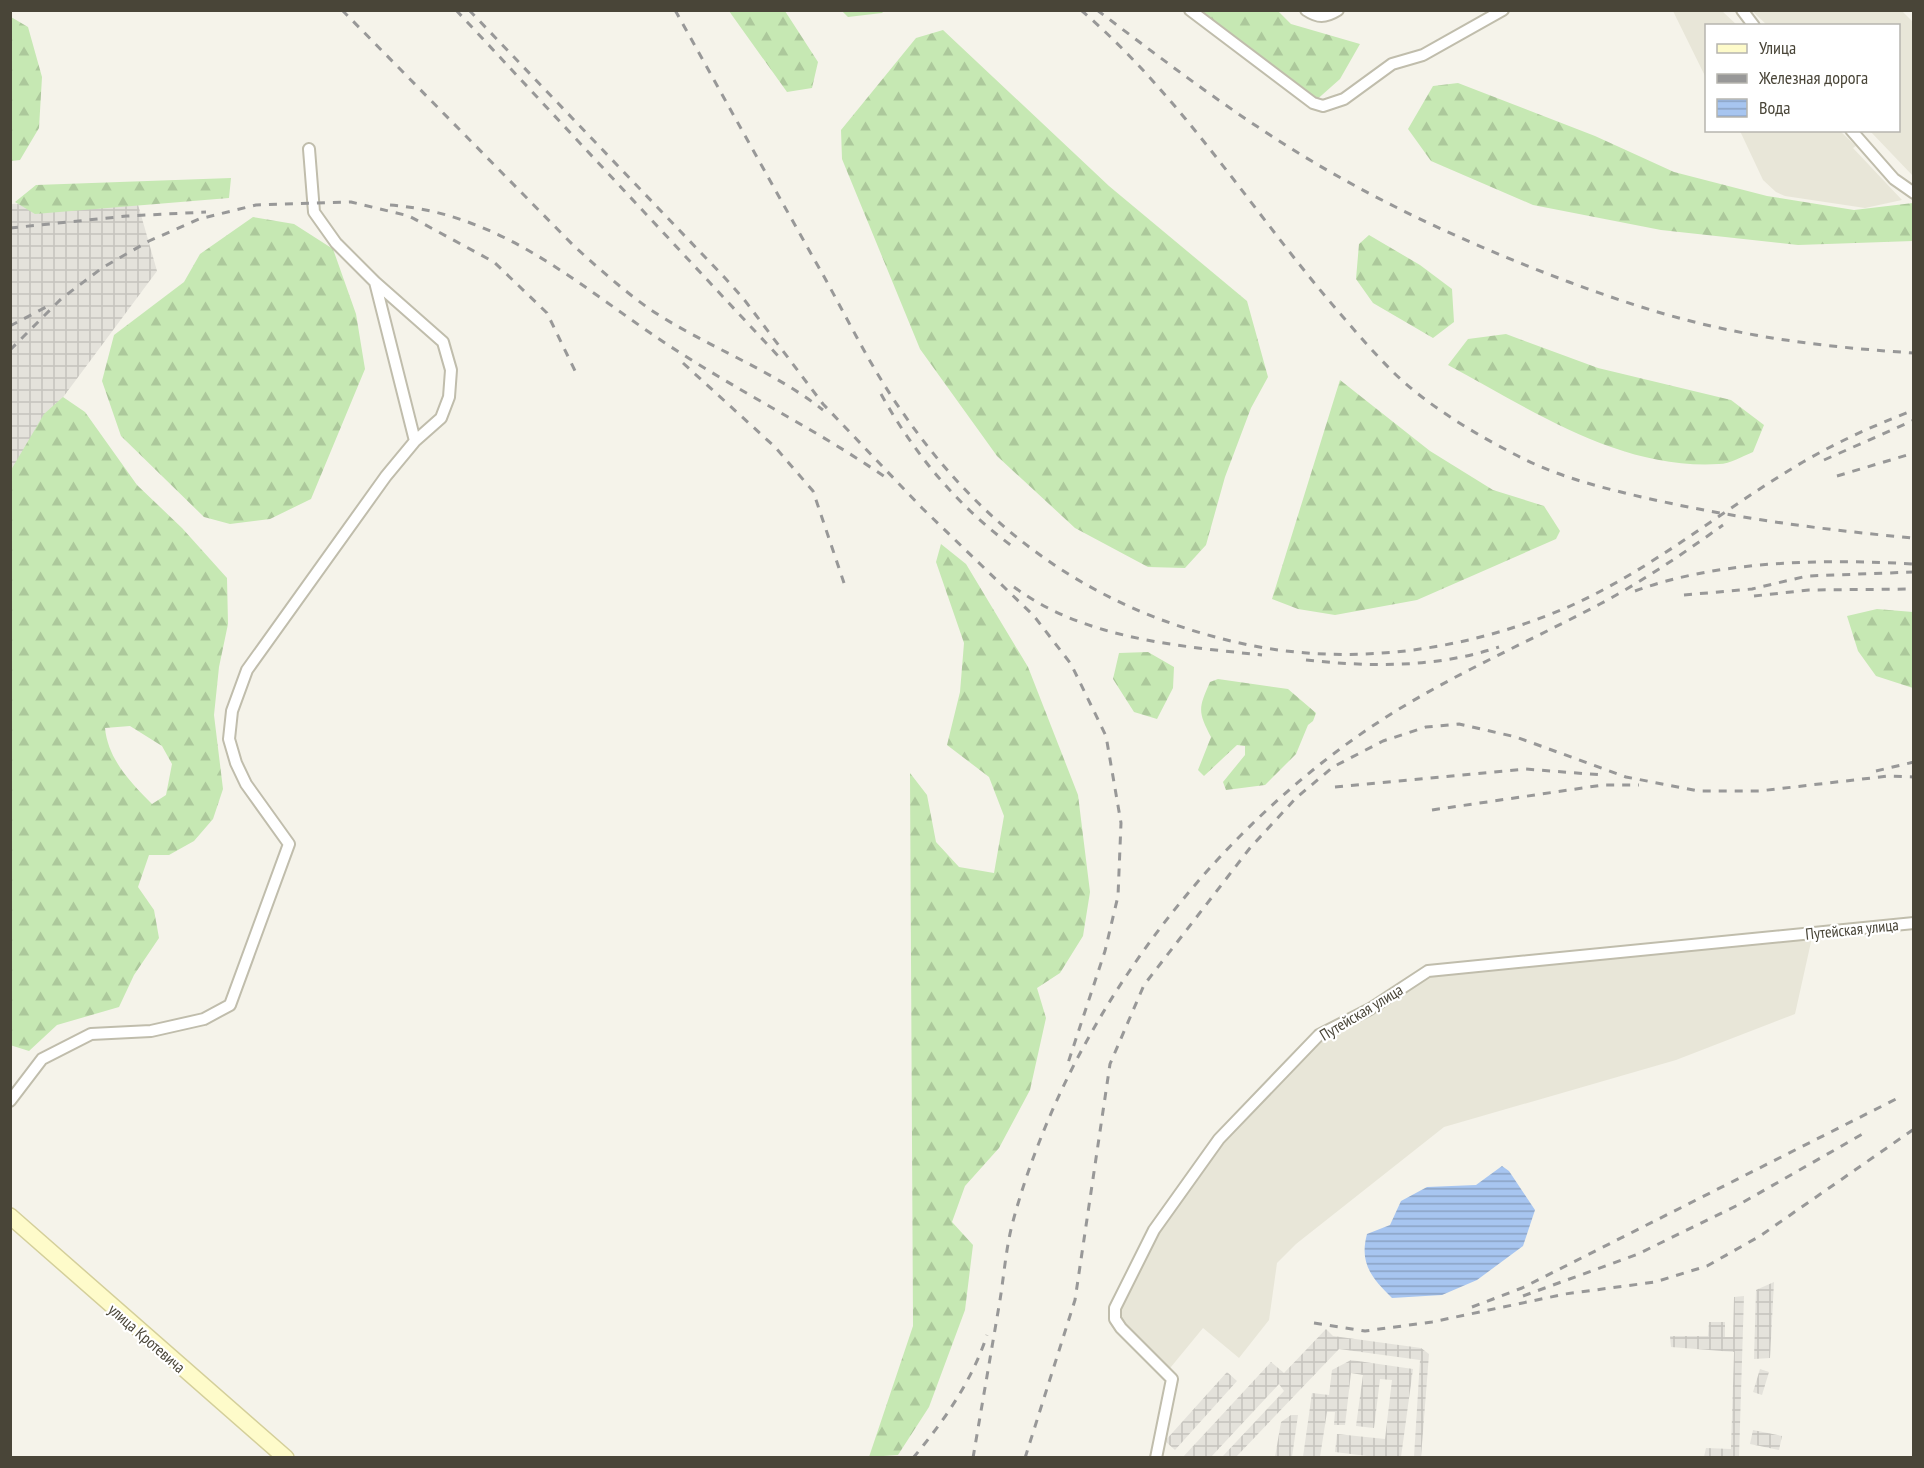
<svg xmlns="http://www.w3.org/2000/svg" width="1924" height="1468" font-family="'PT Sans Narrow',sans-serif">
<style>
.residential{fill:#e8e6d8}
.industrial{fill:url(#industrial-grid)}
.forest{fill:url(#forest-firs);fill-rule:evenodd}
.water{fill:url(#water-rules)}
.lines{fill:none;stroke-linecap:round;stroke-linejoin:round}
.street-casing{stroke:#c0bdac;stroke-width:14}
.secondary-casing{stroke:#d4cf9a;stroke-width:18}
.street{stroke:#fff;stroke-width:10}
.secondary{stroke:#fefbca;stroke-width:15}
.rail{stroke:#989898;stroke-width:3;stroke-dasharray:8 8;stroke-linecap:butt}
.labels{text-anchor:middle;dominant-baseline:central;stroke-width:4.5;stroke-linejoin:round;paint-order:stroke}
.street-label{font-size:16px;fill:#494538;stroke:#fff}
</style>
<defs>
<pattern id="industrial-grid" width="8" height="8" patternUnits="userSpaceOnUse" patternTransform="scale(1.5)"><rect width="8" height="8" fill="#e4e2db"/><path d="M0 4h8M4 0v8" fill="none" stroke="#c5c3bd"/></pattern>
<pattern id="forest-firs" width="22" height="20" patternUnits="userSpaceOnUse" patternTransform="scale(1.5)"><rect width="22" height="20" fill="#c6e8b3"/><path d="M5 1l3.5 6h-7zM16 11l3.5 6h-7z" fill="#acc89b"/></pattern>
<pattern id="water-rules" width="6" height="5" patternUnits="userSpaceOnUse" patternTransform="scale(1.5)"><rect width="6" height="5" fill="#a7c5f0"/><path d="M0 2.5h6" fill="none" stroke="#8aa2c3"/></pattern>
</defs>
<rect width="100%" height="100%" fill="#f5f3ea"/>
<path class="residential" d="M1673 11H1722L1737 25 1706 26V78Z
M1752 11H1902L1913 22V176L1870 131 1898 130V26L1767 25Z
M1740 131H1840L1856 146 1853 148 1902 200 1865 208 1785 196 1776 192 1763 180Z
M1813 933 1795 1014 1676 1060 1444 1127 1296 1244 1277 1263 1269 1320 1239 1358 1203 1328 1166 1373 1115 1319 1154 1230 1219 1139 1319 1035 1428 971Z"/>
<path class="industrial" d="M137 201 157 271 32 439 10 490V204Z
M1774 1282 1770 1358 1754 1359 1756 1290Z
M1744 1296 1739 1457H1704L1706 1448 1731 1449 1734 1352 1671 1347 1670 1336H1708L1709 1322H1725V1337H1733L1734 1297Z
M1326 1329 1333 1336 1421 1348 1429 1354 1421 1457H1414L1420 1360 1339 1349 1236 1457H1222L1284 1391 1279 1384 1211 1457H1183L1271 1362 1284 1373Z
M1351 1360 1413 1369 1401 1457H1375L1335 1452 1337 1434 1385 1439 1392 1380 1380 1379 1374 1428 1356 1426 1363 1375 1351 1373 1345 1425H1334L1335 1412H1327L1320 1457H1303L1312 1393 1329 1395 1332 1370Z
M1760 1369 1769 1372 1762 1395 1753 1392Z
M1227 1372 1237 1381 1175 1450 1165 1441Z
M1291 1415H1298L1292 1457H1275L1281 1422Z
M1753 1430 1782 1436 1779 1450 1750 1444Z"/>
<path class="forest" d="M729 11H785L818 62 812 88 787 92Z
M842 11H884L882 13 848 17Z
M1190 11H1278L1291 24 1360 44 1340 79 1313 103Z
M11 17 28 27 42 77 39 128 20 160 11 161Z
M943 30 1109 186 1247 301 1268 377 1251 408 1225 477 1206 545 1185 568 1148 567 1075 528 997 456 920 349 842 159 841 130 916 38Z
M1458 83 1595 136 1674 172 1767 196 1854 210 1913 203V241L1798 245 1661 230 1533 205 1431 161 1408 129 1433 86Z
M231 178 229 198 35 214 15 202 36 185Z
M253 217 294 224 333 249 356 314 365 369 311 499 270 519 230 524 204 517 121 436 102 381 114 335 184 282 200 254Z
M1369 235 1420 265 1452 289 1454 322 1433 338 1373 303 1356 279 1359 244Z
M1506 334 1598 368 1731 400 1764 425 1753 452C1743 456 1730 464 1719 464 1620 470 1532 410 1448 365L1468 339Z
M1340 380 1430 451 1493 490 1544 506 1560 531 1556 539 1417 600 1335 615 1298 609 1272 599Z
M63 397 85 412 137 485 182 528 227 578 228 624 219 667 214 715 223 789 213 819 194 841 169 855H149L138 887 154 910 159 938 134 975 119 1007 57 1025 29 1051 10 1045 11 470 44 414ZM130 726 162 746 172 764 166 795 152 804C130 782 108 759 105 728Z
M941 544 966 564 1028 667 1078 795 1090 892 1083 936 1060 973 1037 988 1046 1018 1030 1090 999 1148 965 1186 952 1222 973 1245 965 1310 929 1407 898 1455 869 1457 913 1326 910 773 927 795 936 842 959 867 994 873 1004 816 989 777 947 745 960 692 964 643 936 562Z
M1877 609 1913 612V688L1876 676 1858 651 1847 616Z
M1148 652 1174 667 1173 688 1157 719 1134 712 1113 679 1119 653Z
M1218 679 1288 689 1316 713 1313 721 1308 725 1296 754 1265 785 1226 790 1223 782 1245 755V746L1237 745 1204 776 1198 770 1211 737C1198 712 1198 709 1210 682Z"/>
<path class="water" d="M1502 1166 1509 1171 1535 1210 1523 1246 1477 1280 1442 1295 1392 1298C1372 1278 1359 1264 1367 1234L1390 1225 1401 1201 1427 1187 1476 1185Z"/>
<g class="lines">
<defs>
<path id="street" d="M1190 10 1313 103 1323 106 1344 99 1392 64 1423 55 1503 10
M1306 10C1318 18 1325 18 1338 10
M1742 10 1754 26
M1851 130 1894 179 1914 193
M375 282 443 342 451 370 449 397 441 418 415 441
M10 1101 42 1059 91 1034 151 1031 204 1019 230 1005 289 844 246 784 236 763 229 739 232 711 247 670 386 476 415 441 375 282 336 243 314 212 309 149
M1156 1458 1172 1379 1121 1328 1115 1319V1308L1154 1230 1219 1139 1319 1035 1370 1009 1428 971 1914 923"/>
<path id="secondary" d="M10 1216 286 1458"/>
</defs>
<use href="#street" class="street-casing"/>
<use href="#secondary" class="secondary-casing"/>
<use href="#street" class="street"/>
<use href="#secondary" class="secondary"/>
<path class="rail" d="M342 10 573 245C598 268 624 291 651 310 707 347 771 369 823 410
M456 10 780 358
M469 10 725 278 743 298 823 404 922 508 1034 616 1071 664 1106 736 1121 823 1118 896 1105 951 1068 1063
M675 10C723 96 770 181 818 266 846 315 870 367 903 413 986 533 1094 609 1235 642 1338 666 1448 654 1546 616 1641 580 1717 512 1803 462 1839 441 1875 425 1914 410
M1081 10C1182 97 1251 210 1337 310 1355 331 1374 353 1393 372 1428 406 1475 434 1518 456 1558 477 1603 488 1646 498 1734 518 1823 530 1914 538
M1097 10C1154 53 1210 96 1270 135 1363 196 1465 243 1569 282 1623 302 1678 320 1734 331 1793 343 1853 349 1914 353
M390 205C509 214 587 294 682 354 749 397 820 432 885 477
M10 228 127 216 206 212
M10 326 48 306
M10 350 61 299 102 268 149 241 199 219 256 205 351 202 409 216 494 262 547 313 578 377
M683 363 775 447 813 491 844 583
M881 394C914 454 960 509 1016 549
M1824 460 1914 420
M1837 476 1914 453
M1014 587C1084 639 1178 646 1262 655
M1635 591C1719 560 1825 559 1914 564
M1684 595 1752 589 1807 576 1914 572
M1754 596 1809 590 1914 589
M1306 660C1371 667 1436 668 1499 647
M1876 771 1914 762
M1335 787 1525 769 1603 775
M1432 810 1603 785H1639
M1523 1296 1638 1254 1740 1204 1866 1132
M1472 1307 1522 1288 1898 1098
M1314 1323 1365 1331 1432 1322 1565 1294 1655 1282 1707 1266 1760 1236 1914 1129
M913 1458C944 1421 972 1381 987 1335
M973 1458C982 1405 991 1353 1000 1300 1004 1275 1006 1249 1012 1225 1066 1021 1213 826 1391 714 1458 672 1530 641 1600 604 1643 581 1684 553 1723 525
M1025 1458 1075 1300 1110 1064 1144 985 1250 848 1296 798 1333 767 1383 741 1426 727 1459 724 1516 737 1626 777 1699 791H1759L1889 776 1914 777"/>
</g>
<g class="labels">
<g class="street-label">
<text transform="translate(1852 929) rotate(-6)">Путейская улица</text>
<text transform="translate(1361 1012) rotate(-31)">Путейская улица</text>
<text transform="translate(147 1338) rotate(41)">улица Кротевича</text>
</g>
</g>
<rect width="1924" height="1468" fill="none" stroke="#494538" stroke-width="24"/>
<rect x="1705" y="24" width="195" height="108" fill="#ffffff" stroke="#b6b5af" stroke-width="1.5"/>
<rect x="1717" y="44" width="30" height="9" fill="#fefbca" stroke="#b6b5af" stroke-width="1.5"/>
<text x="1759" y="54" font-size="18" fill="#494538">Улица</text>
<rect x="1717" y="74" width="30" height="9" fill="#989898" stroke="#b6b5af" stroke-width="1.5"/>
<text x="1759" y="84" font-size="18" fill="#494538">Железная дорога</text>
<rect x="1717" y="99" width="30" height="18" fill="url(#water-rules)" stroke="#b6b5af" stroke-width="1.5"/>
<text x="1759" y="114" font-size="18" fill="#494538">Вода</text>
</svg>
